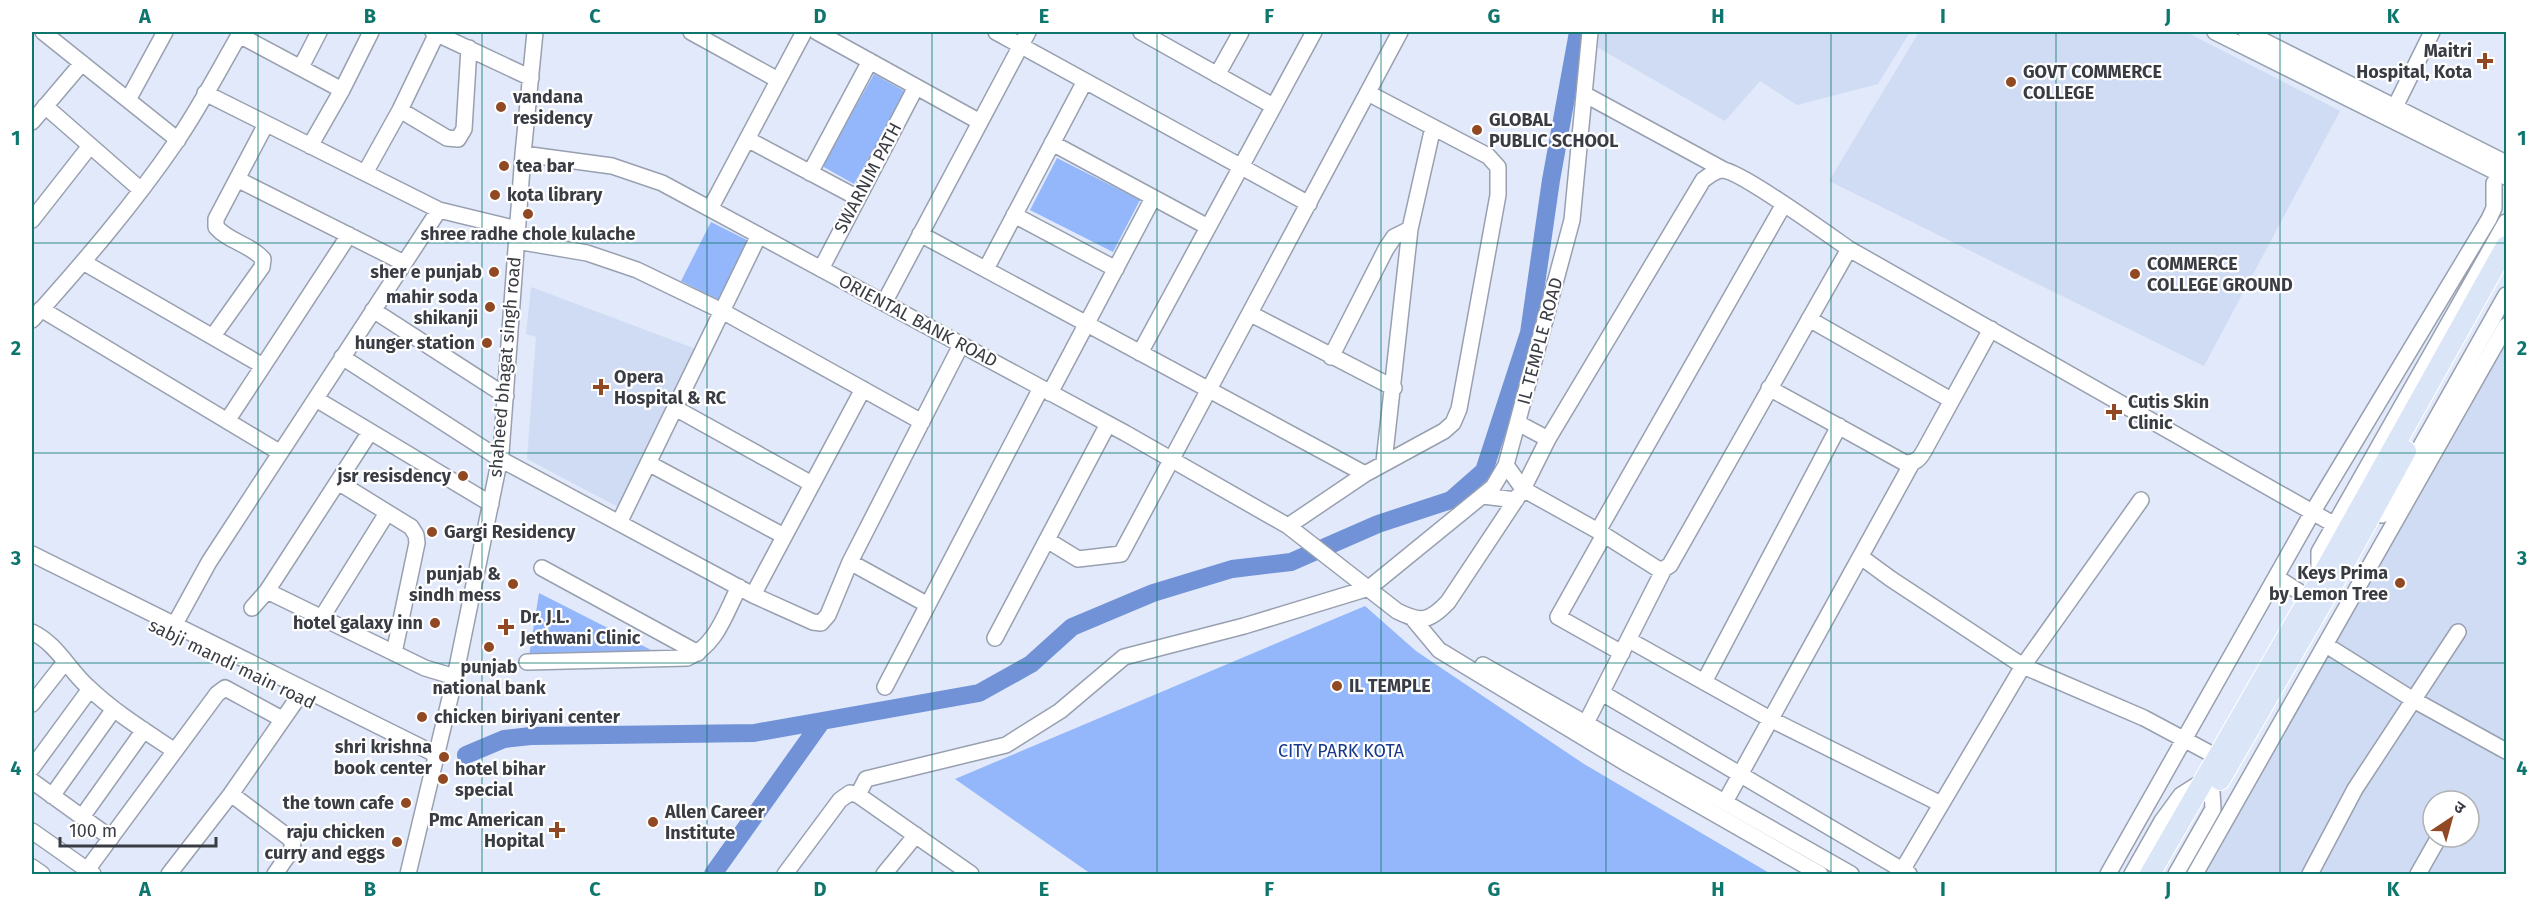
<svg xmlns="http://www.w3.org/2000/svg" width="2538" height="906" font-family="'Fira Sans','Noto Sans Devanagari',sans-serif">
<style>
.built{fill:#d0dcf3;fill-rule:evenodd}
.green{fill:#94b6fa}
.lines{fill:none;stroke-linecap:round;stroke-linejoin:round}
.river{stroke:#7192d7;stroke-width:18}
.minor-casing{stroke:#98a0b0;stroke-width:18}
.major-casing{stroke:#fff;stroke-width:22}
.minor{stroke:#fff;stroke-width:15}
.major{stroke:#dae5f8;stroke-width:20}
.grid{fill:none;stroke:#0f766e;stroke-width:1.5;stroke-opacity:0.55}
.poi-dot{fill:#904923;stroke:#fff;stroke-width:2}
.labels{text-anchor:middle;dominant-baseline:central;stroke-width:4.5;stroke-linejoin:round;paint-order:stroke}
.poi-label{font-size:18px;font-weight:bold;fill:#393c43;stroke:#fff;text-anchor:start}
.street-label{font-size:18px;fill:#393c43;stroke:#fff}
.park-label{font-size:18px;fill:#183989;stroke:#fff}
.neatline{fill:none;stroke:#0f766e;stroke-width:2}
.grid-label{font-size:20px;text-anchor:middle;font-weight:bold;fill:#0f766e}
</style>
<rect width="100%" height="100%" fill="#e1e9fb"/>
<path class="built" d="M1599 32H1910L1878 84 1797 105 1760 81 1725 121 1597 47Z
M1919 32H2186L2340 111 2204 366 1829 181Z
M531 287 696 349 618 507 527 459 536 337 526 334Z
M2506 342V874H2203ZM2433 801H2469V837H2433Z"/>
<path class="green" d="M874 74 906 92 854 184 822 166Z
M1057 158 1140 200 1113 252 1030 210Z
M711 222 749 241 719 300 681 281Z
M539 593 659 654 529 656Z
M1365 606 1416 651 1584 764 1771 874H1091L955 779Z"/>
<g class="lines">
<path class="river" d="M466 755 504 739 531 736 754 733 822 721
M713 874 822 721 979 693 1031 664 1072 627 1153 593 1232 569 1291 562 1378 524 1451 500 1484 471 1529 333 1551 180 1578 32"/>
<defs>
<path id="minor" d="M43 32 178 140
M433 32 531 78
M691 32 778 80
M817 32 980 122
M996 32 1309 204
M1141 32 1273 106
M2215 32 2506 177
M2246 32 2506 163
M239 35 342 90
M301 67 319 32
M1217 75 1241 32
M205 93 439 210 517 229
M1584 94 1724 170
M128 100 165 32
M45 106 141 190
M400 110 447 138 458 139 464 129 469 48
M2391 115 2432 32
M32 122 82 63
M747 139 858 198
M1052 143 1208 227
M310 146 342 90 371 32
M523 154 612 166 662 183 1125 433 1288 526 1397 611C1421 623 1429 622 1448 602L1523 489 1548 439 1703 180C1709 176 1715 170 1723 170 1740 171 1829 235 1849 249L2335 525
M365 173 400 110 437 33
M810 173 870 61
M237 179 404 263
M710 209 804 32
M1014 215 1116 269
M32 220 90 146
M920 234 1365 474
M516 241 587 253 637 270 722 311 922 422
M83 262 263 366
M821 269 916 87
M986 269 1085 81
M884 303 1028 32
M41 309 279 452
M373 310 506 396
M1251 314 1394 388
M1809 319 1951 400
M32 320C83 263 133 205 176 142 200 107 220 68 241 32
M213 336 262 267 263 259C250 244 229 242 216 227V219L266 124
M1140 353 1314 32
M342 357 500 459 753 595 813 622 821 623 828 615 850 562 961 345
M1331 357 1386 249 1394 237 1410 229
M1769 388 1905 463C1915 463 1919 460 1924 451L1991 329
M1050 393 1153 198
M316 399 491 504
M675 408 812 484
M227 421 349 235
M1518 423 1548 439
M1384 462 1410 229 1433 127
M648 463 784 536
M1506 465 1523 489 1598 531 1658 569H1664L1670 565 1849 249
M338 482 411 527 416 535 417 543 394 653
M1483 496 1516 500
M2382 515 2506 295
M619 523 759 235
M1288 526 1365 474 1444 431 1453 423 1459 409 1498 195V167L1488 156 1368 93
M1598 531 1784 204
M1604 535 1558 617 1622 653
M1047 540 1078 559 1121 554 1400 32
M32 554 435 754
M1861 557 1891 579 2023 666 2144 718 2217 757
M850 562 928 605
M542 568 698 653
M2276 577 2309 598
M2319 581V552L2506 222
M267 591 425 668 455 677
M753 595 863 389
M252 608 267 591 370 432
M322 617 387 513
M1414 620 1439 650 1629 765 1820 874
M32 632C57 644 68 669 88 687 114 712 145 731 175 751
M170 633 209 562 439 210
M995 638 1108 424
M1629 640 1772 720 1941 804
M2326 645 2412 699 2506 751
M527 662 687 658C717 645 725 614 739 587
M1483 665 1851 874
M1704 682 1839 426
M885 687 1041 388
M1602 693 1909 874
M32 704 65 662
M1586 723 1664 569
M32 768 90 689
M32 781 111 838
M231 794 288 837 293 843 291 851 275 874
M858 795 866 779 1006 745 1060 711 1124 657 1244 626 1369 588 1493 487 1506 465 1572 220 1590 32
M52 796 114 709
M1725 802 1912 463
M82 817 144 730
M32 831 93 874
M32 867 42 874
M84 874 217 694 225 688 282 719
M169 874 231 794 304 689
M408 874 455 677 501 453 523 154 535 32
M785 874 840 800 850 793 858 795 971 874
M884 874 916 835
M1900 874 2023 666 2141 500
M2108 874 2312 513 2489 219 2494 208V183
M2132 874 2162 821 2181 795 2203 781
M2176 874 2213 809 2212 792
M2195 874 2506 326
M2310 874 2355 789 2458 632
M2418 874 2439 837"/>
<path id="major" d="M2220 780 2336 579 2406 451
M2150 874 2319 581 2506 246"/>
</defs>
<use href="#minor" class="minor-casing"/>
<use href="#major" class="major-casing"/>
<use href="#minor" class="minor"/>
<use href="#major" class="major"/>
</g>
<path class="grid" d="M258 32V874M482 32V874M707 32V874M932 32V874M1157 32V874M1381 32V874M1606 32V874M1831 32V874M2056 32V874M2280 32V874M32 243H2506M32 453H2506M32 663H2506"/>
<g class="poi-dot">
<path d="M2482 52h6v6h6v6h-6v6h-6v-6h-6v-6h6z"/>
<circle cx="2011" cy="82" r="6"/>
<circle cx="501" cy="107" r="6"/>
<circle cx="1477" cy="130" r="6"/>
<circle cx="504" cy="166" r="6"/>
<circle cx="495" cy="195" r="6"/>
<circle cx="528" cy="214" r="6"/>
<circle cx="494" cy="272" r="6"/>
<circle cx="2135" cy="274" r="6"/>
<circle cx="490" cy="307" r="6"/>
<circle cx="487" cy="343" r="6"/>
<path d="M598 378h6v6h6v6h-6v6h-6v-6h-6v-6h6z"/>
<path d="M2111 403h6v6h6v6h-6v6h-6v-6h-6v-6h6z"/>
<circle cx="463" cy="476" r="6"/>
<circle cx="432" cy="532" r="6"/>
<circle cx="2400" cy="583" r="6"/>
<circle cx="513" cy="584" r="6"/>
<circle cx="435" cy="623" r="6"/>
<path d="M503 618h6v6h6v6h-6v6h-6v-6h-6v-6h6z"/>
<circle cx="489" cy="647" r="6"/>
<circle cx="1337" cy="686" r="6"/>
<circle cx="422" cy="717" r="6"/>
<circle cx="444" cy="757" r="6"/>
<circle cx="443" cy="779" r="6"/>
<circle cx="406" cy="803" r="6"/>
<circle cx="653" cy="822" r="6"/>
<path d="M554 821h6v6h6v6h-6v6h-6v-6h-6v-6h6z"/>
<circle cx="397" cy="842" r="6"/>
</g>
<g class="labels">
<g class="poi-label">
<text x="2472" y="51" text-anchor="end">Maitri<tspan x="2472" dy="21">Hospital, Kota</tspan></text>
<text x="2023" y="72">GOVT COMMERCE<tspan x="2023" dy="21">COLLEGE</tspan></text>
<text x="513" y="97">vandana<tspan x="513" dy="21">residency</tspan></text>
<text x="1489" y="120">GLOBAL<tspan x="1489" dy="21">PUBLIC SCHOOL</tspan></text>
<text x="516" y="166">tea bar</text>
<text x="507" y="195">kota library</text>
<text x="528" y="234" text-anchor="middle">shree radhe chole kulache</text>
<text x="2147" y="264">COMMERCE<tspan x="2147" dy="21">COLLEGE GROUND</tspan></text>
<text x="482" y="272" text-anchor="end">sher e punjab</text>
<text x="478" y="297" text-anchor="end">mahir soda<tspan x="478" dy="21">shikanji</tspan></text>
<text x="475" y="343" text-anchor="end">hunger station</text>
<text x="614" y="377">Opera<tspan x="614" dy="21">Hospital &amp; RC</tspan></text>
<text x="2128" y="402">Cutis Skin<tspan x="2128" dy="21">Clinic</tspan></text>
<text x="451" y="476" text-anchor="end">jsr resisdency</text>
<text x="444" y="532">Gargi Residency</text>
<text x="2388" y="573" text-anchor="end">Keys Prima<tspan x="2388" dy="21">by Lemon Tree</tspan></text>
<text x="501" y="574" text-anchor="end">punjab &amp;<tspan x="501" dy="21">sindh mess</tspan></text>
<text x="520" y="617">Dr. J.L.<tspan x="520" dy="21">Jethwani Clinic</tspan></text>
<text x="423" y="623" text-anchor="end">hotel galaxy inn</text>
<text x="489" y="667" text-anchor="middle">punjab<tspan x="489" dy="21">national bank</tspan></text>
<text x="1349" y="686">IL TEMPLE</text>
<text x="434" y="717">chicken biriyani center</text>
<text x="432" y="747" text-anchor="end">shri krishna<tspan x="432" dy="21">book center</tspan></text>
<text x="455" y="769">hotel bihar<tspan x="455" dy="21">special</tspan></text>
<text x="394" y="803" text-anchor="end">the town cafe</text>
<text x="665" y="812">Allen Career<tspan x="665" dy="21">Institute</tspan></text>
<text x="544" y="820" text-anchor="end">Pmc American<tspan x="544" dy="21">Hopital</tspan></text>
<text x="385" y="832" text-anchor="end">raju chicken<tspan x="385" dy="21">curry and eggs</tspan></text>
</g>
<g class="street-label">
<text transform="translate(868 178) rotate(-62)">SWARNIM PATH</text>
<text transform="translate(918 321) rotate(28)">ORIENTAL BANK ROAD</text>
<text transform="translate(1540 341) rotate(-75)">IL TEMPLE ROAD</text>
<text transform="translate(505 367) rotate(-85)">shaheed bhagat singh road</text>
<text transform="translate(232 664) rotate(26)">sabji mandi main road</text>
</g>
<g class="park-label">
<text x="1341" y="751">CITY PARK KOTA</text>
</g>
</g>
<rect width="2538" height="906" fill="none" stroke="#ffffff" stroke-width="66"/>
<g transform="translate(2451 819) rotate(36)"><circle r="28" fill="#ffffff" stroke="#b0b1b4" stroke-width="1.5"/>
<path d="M0-4.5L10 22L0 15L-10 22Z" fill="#904923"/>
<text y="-9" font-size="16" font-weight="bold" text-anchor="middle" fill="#393c43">उ</text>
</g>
<path d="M60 837v9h156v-9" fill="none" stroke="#393c43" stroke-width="3"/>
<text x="69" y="837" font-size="18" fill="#393c43" stroke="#ffffff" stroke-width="4.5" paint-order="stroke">100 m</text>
<rect x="33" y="33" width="2472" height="840" class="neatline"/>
<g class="grid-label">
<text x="145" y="23">A</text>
<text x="370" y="23">B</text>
<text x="595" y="23">C</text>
<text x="820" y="23">D</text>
<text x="1044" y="23">E</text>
<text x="1269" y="23">F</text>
<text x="1494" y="23">G</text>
<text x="1718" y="23">H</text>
<text x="1943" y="23">I</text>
<text x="2168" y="23">J</text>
<text x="2393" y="23">K</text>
<text x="16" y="145">1</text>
<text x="2522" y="145">1</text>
<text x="16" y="355">2</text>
<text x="2522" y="355">2</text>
<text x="16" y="565">3</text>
<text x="2522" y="565">3</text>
<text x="16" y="775">4</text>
<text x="2522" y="775">4</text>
<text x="145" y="896">A</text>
<text x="370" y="896">B</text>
<text x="595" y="896">C</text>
<text x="820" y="896">D</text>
<text x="1044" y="896">E</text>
<text x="1269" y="896">F</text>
<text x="1494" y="896">G</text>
<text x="1718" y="896">H</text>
<text x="1943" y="896">I</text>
<text x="2168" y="896">J</text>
<text x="2393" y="896">K</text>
</g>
</svg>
